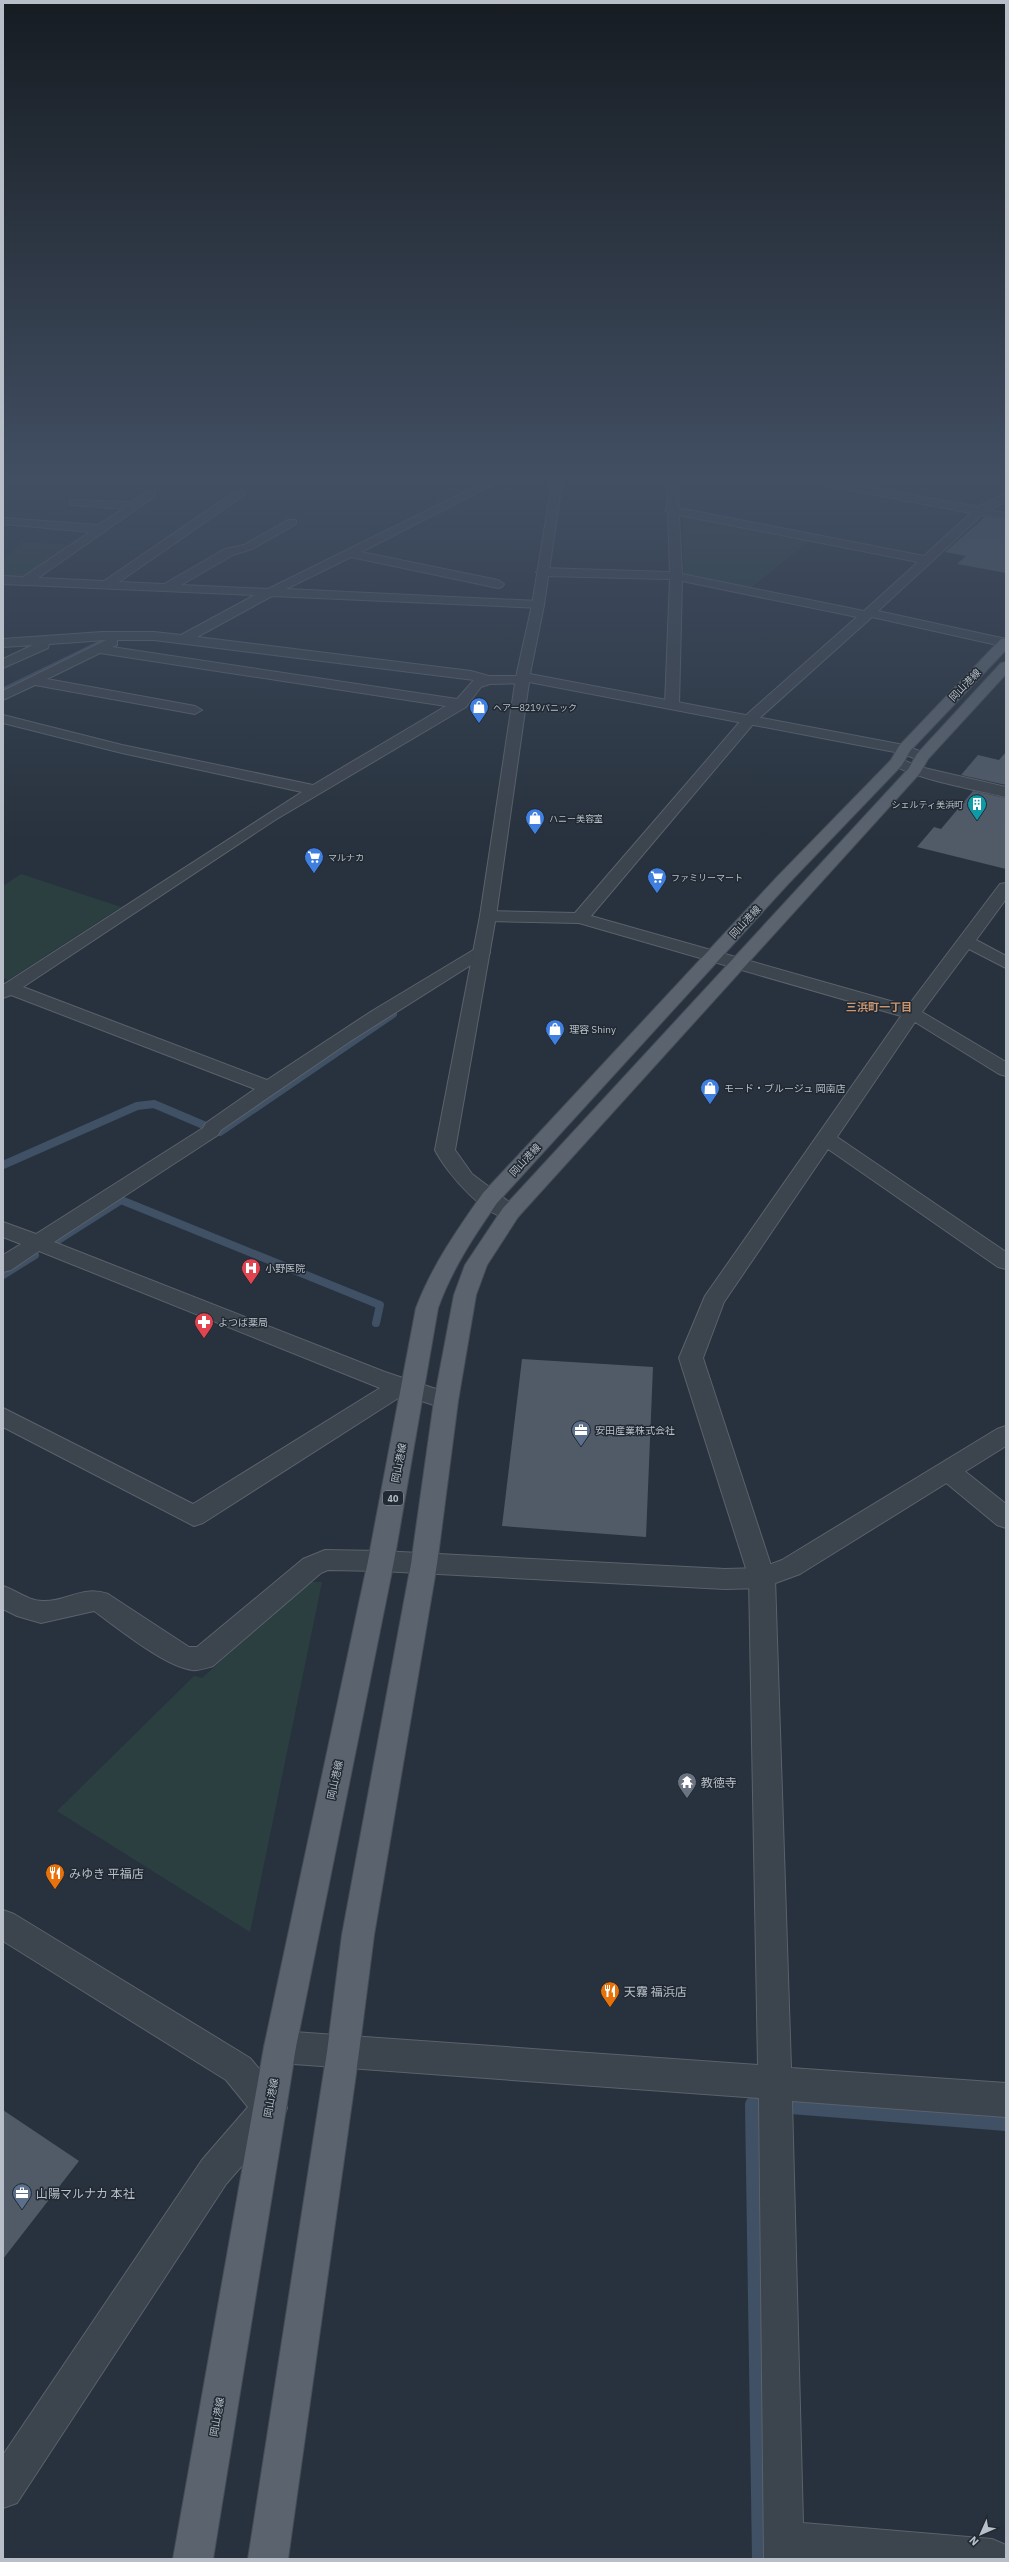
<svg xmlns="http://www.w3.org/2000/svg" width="1009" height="2562" font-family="'IBM Plex Sans','Noto Sans JP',sans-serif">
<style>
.green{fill:#2b3f40}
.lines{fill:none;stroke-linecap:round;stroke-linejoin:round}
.stream-far2{stroke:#405065;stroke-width:5}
.stream-far1{stroke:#405065;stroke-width:8}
.stream{stroke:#405065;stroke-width:14}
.building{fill:#515b68}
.minor-casing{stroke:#5a626c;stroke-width:2}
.tertiary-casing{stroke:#5a626c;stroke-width:2}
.primary-casing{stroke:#454d57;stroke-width:2}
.minor{fill:#3c444e;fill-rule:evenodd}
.tertiary{fill:#3c444e;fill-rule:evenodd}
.primary{fill:#5a636e;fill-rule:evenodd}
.labels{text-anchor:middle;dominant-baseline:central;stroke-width:3;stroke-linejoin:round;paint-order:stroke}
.far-poi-label{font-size:9px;fill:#b8bfc9;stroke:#212933;text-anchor:start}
.shield{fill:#212933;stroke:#8b929c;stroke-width:1}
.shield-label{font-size:9px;font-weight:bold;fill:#b8bfc9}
.street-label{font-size:10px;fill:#b8bfc9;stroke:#212933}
.poi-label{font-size:10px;fill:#b8bfc9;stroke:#212933;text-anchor:start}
.neighbourhood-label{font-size:11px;font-weight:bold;fill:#cc9770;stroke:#212933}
.near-poi-label{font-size:12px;fill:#b8bfc9;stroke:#212933;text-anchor:start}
</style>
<rect width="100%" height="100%" fill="#28323e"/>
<path class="green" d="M682 514 811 540 750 588 684 574Z
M24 542 70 545 29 575 3 577V560Z
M21 874 121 907 8 980 3 978V886Z
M309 1582H322L250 1932 57 1811 194 1676 202 1678Z"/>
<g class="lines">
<path class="stream-far2" d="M3 690 108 639"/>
<path class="stream-far1" d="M3 1165 137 1106 154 1104 220 1132 393 1014
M58 1240 121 1200 380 1305 376 1323
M3 1275 35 1255"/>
<path class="stream" d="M759 2559 752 2104 1006 2124"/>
</g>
<path class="building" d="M985 517 1006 520V573L957 564 966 556 945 552Z
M1006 752V785L961 775 978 755 999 760Z
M973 791 1006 798V869L917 847 934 827 941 829Z
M522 1359 653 1367 646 1537 502 1526Z
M3 2110 79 2161 3 2259Z"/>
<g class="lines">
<defs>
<path id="minor" d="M485 482H498L361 552 498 580 504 584 502 587 498 588 351 557 286 589 538 601 542 602 544 605 542 608 272 596 197 637 471 671 489 676H523L530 680 528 683 490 684 481 687 466 707 275 820 23 987 267 1080 372 1011 475 949H487L490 953 352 1040 221 1130 218 1135 54 1242 385 1372 454 1395 458 1401 454 1407 446 1409 403 1395 203 1523 194 1526 3 1427V1408L193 1504 380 1388 39 1251 11 1270 3 1272V1255L21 1244 3 1237V1222L36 1234 203 1128 206 1123 255 1089 11 995 3 998V985L302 792 122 753 3 723V715L122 745 313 785 446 706 100 653 47 679 195 706 202 710 195 714 35 685 3 700V691L106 640 49 644 48 648 3 668V659L33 645 3 647V639L102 632H154L181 635 255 595 3 584V576L23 577 90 532 3 524V518L98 525 123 509 74 505 70 504V500L131 502 147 492H155V496L38 578 104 581 236 491H244V495L119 582 164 584 225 549 244 545 288 520H296V524L252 549 233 555 181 585 268 589ZM117 640H154L474 680 457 699 112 647 117 645Z
M667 482H677L679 508 924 556 971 513 824 485 819 482H840L978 507 1006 493V501L990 510 1006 513V519L982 515 878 611 1006 639V647L872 617 754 723 591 916 908 1006 1000 884 1006 883V899L976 940 1006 956V968L969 949 922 1012 1006 1062V1076L999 1074 915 1022 837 1137 1006 1252V1269L998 1267 828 1149 724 1302 703 1358 775 1578 791 2068 1006 2083V2117L792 2101 803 2523 992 2539 1006 2545V2559H764L759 2098 280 2063 268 2058 264 2047 268 2036 280 2031 758 2065 749 1578 679 1358 705 1296 901 1016 579 923 488 921 482 920 480 916 482 912 488 911 575 913 744 717 857 617 682 581 679 705 672 709 667 708 665 705 670 579 542 576 536 572 542 568 670 572 668 513 665 510 667 508ZM679 515 918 562 864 611 682 574Z
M948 1462 957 1465 1006 1504V1528L997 1525 939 1477 936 1471 939 1465Z
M325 1550 381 1551 390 1554 394 1561 390 1568 381 1571 328 1570 321 1573 213 1666C206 1668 198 1671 192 1670 164 1666 118 1628 94 1611L41 1623 17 1616 3 1609V1586C16 1590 28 1601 43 1601 68 1602 81 1585 108 1594L189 1647H197L303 1559Z
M3 1910 14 1914 250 2058 282 2096 287 2108 282 2120 226 2184 17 2503 3 2508V2455L202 2160 248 2107 226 2080 3 1941Z"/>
<path id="tertiary" d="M552 482H562L544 605 530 674 904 745 927 754 929 757 922 761 900 753 529 682 496 916 455 1150 472 1174 517 1208 521 1213 517 1218C490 1225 446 1172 435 1150L480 916 516 677 532 605Z
M898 758 920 767 1006 787V797C986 792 900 776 891 762L893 759Z
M1006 1426V1446L800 1574 762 1588 725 1589 381 1571 372 1568 368 1561 372 1554 381 1551 725 1569 761 1568 782 1560 997 1429Z"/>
<path id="primary" d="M1006 638V650L910 751 902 765 789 883 497 1203C474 1236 452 1269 438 1308L394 1561 296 2047 213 2559H173L264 2047 368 1561 416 1308C432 1266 457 1230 483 1193L777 877 891 760 899 746 1001 639Z
M1006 662V674L928 759 920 773 518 1217 487 1265 476 1295 458 1401 437 1564 374 1935 359 2052 288 2559H248L327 2052 342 1935 411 1564 434 1401 454 1295 465 1265 503 1208 909 768 917 754 1001 663Z"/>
</defs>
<use href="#minor" class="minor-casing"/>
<use href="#tertiary" class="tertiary-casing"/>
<use href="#primary" class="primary-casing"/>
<use href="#minor" class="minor"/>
<use href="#tertiary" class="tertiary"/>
<use href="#primary" class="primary"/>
</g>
<linearGradient id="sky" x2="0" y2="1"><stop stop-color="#161c22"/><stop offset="0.57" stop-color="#424f63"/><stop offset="1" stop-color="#424f63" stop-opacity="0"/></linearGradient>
<rect width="1009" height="840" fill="url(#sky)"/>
<defs>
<symbol id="shop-pin" viewBox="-11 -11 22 30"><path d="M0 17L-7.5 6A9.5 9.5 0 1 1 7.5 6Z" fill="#3f7fe0" stroke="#212933"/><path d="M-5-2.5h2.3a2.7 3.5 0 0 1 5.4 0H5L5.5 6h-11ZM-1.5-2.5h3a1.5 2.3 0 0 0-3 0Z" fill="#fff"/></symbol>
<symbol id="building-pin" viewBox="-11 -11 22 30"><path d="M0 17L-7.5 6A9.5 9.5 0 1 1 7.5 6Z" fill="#0f9aa8" stroke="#212933"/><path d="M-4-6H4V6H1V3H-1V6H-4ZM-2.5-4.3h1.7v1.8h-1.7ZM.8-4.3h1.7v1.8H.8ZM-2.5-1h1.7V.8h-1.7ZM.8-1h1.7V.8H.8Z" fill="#fff"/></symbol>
<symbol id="supermarket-pin" viewBox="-11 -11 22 30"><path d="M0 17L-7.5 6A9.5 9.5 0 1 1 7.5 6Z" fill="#3f7fe0" stroke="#212933"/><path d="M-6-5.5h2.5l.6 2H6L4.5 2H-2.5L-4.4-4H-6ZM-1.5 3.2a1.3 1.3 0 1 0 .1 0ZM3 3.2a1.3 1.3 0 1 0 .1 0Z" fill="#fff"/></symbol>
<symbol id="hospital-pin" viewBox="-11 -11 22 30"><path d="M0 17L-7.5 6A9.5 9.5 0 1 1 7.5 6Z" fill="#e0444e" stroke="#212933"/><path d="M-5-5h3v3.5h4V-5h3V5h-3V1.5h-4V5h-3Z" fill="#fff"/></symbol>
<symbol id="pharmacy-pin" viewBox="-11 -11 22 30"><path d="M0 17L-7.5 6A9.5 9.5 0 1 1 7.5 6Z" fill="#e0444e" stroke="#212933"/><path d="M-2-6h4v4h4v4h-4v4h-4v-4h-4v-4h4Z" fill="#fff"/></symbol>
<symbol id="office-pin" viewBox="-11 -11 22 30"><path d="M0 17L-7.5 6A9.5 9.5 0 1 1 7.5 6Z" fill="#5c6f8a" stroke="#212933"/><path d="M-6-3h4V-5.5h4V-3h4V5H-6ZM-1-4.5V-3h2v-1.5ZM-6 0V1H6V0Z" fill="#fff"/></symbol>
<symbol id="temple-pin" viewBox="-11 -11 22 30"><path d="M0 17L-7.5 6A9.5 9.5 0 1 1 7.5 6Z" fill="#6b7280" stroke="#212933"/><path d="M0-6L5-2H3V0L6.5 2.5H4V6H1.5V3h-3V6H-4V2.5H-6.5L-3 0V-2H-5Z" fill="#fff"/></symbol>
<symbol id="restaurant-pin" viewBox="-11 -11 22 30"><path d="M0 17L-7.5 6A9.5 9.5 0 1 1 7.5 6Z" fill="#e8710a" stroke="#212933"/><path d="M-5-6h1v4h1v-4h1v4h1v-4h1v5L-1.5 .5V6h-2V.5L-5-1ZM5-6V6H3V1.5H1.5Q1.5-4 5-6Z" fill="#fff"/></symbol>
</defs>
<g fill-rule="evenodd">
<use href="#shop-pin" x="468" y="696" width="22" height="30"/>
<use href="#building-pin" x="966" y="793" width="22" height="30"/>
<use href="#shop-pin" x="524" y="807" width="22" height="30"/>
<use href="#supermarket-pin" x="303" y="846" width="22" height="30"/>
<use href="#supermarket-pin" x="646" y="866" width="22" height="30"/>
<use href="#shop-pin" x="544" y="1018" width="22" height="30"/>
<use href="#shop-pin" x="699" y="1077" width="22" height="30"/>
<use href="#hospital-pin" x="240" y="1257" width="22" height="30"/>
<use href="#pharmacy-pin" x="193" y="1311" width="22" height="30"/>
<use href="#office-pin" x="570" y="1419" width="22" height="30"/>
<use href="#temple-pin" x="676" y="1771" width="22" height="30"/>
<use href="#restaurant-pin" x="44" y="1862" width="22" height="30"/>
<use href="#restaurant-pin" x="599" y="1980" width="22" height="30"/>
<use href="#office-pin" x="11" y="2182" width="22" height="30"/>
</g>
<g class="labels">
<g class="far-poi-label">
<text x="493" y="707">ヘアー8219パニック</text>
<text x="963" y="804" text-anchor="end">シェルティ美浜町</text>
<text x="549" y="818">ハニー美容室</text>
<text x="328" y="857">マルナカ</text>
<text x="671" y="877">ファミリーマート</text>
</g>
<rect class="shield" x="383" y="1491" width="20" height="14" rx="3"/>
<g class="shield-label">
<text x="393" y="1498">40</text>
</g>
<g class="street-label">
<text transform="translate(965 685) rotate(-46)">岡山港線</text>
<text transform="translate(745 922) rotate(-47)">岡山港線</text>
<text transform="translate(525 1160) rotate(-47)">岡山港線</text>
<text transform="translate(399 1463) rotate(-79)">岡山港線</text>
<text transform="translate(335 1780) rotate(-78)">岡山港線</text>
<text transform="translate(271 2098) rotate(-80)">岡山港線</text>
<text transform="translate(217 2417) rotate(-80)">岡山港線</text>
</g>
<g class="poi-label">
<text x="569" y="1029">理容 Shiny</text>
<text x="724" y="1088">モード・ブルージュ 岡南店</text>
<text x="265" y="1268">小野医院</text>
<text x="218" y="1322">よつば薬局</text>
<text x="595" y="1430">安田産業株式会社</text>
</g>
<g class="neighbourhood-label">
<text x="879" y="1007">三浜町一丁目</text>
</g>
<g class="near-poi-label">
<text x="701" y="1782">教徳寺</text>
<text x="69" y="1873">みゆき 平福店</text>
<text x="624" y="1991">天霧 福浜店</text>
<text x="36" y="2193">山陽マルナカ 本社</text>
</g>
</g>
<rect width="1009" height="2562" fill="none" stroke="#b8bfc9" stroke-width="8"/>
<g transform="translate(981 2534) rotate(225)" stroke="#212933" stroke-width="3" paint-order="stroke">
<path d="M0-3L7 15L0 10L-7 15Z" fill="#b8bfc9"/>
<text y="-6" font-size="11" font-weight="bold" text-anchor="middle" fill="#b8bfc9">N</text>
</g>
</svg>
